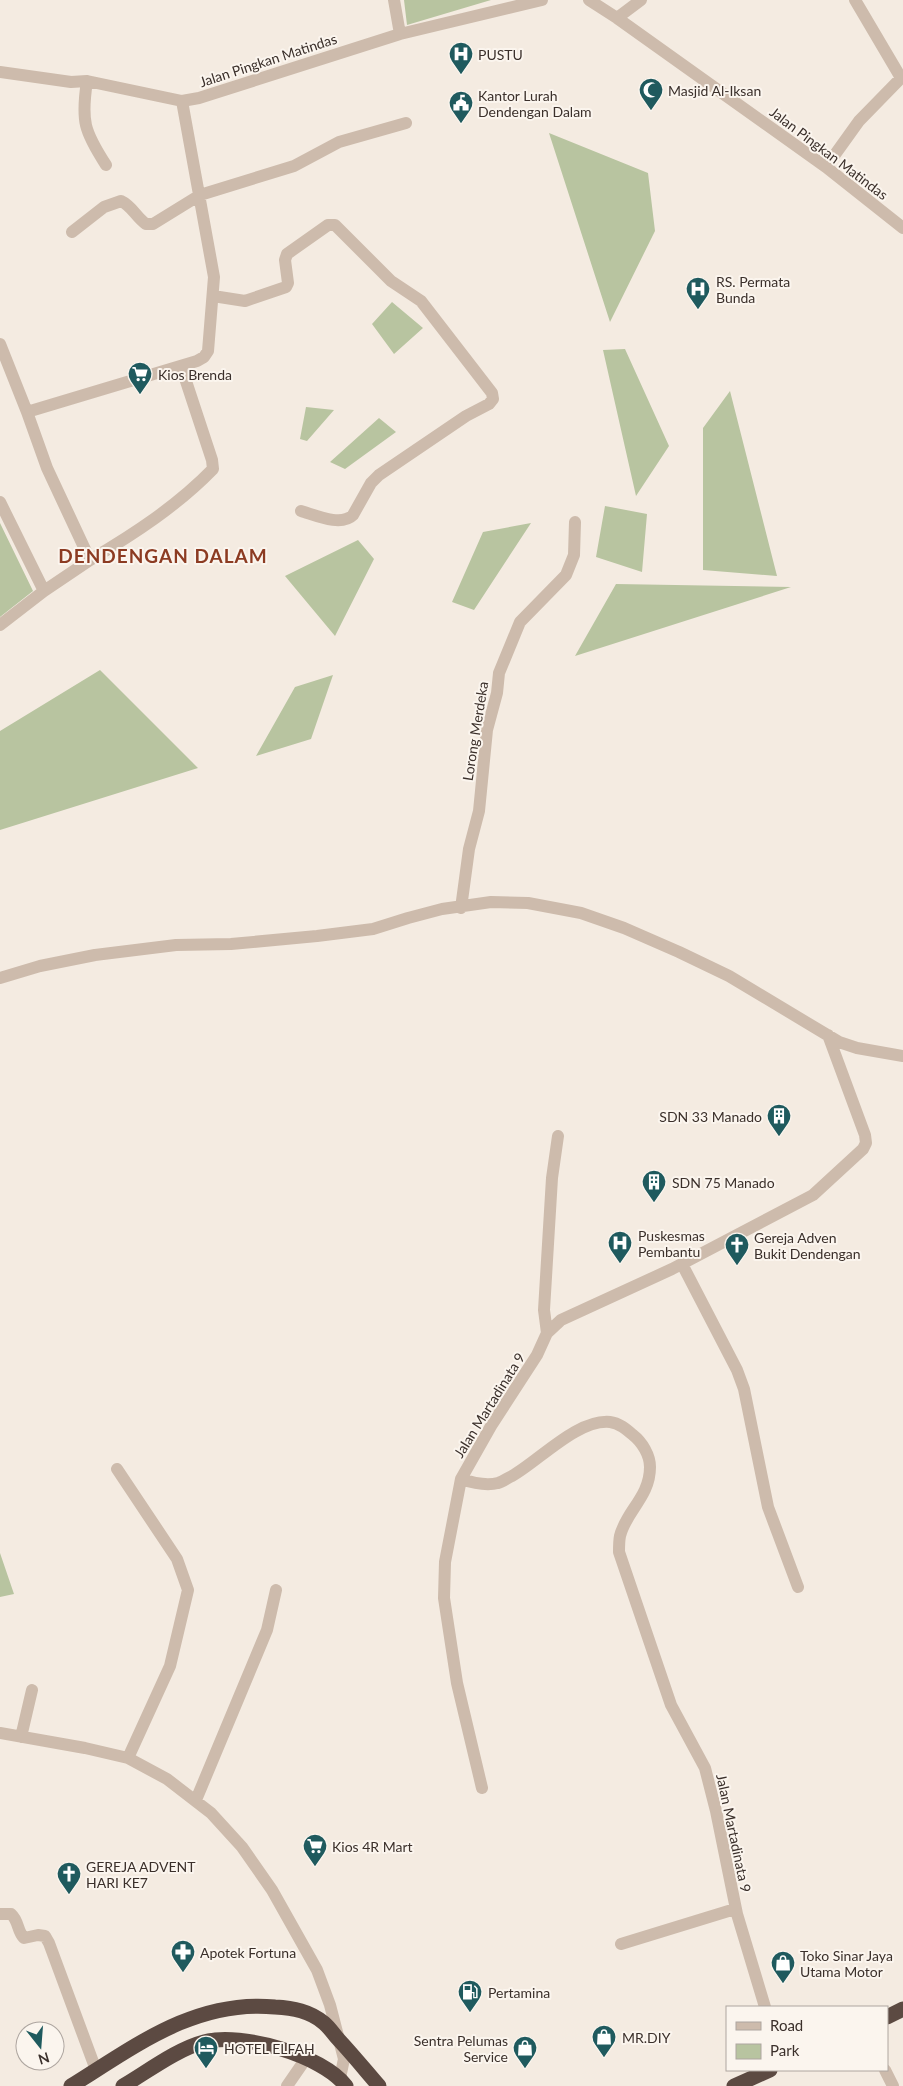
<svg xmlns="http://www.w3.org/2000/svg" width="903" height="2086" font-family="Lato,sans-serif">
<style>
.green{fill:#b8c4a0}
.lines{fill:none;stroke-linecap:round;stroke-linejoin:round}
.minor{stroke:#cdbbac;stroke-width:12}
.highway{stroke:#5c4a42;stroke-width:15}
.labels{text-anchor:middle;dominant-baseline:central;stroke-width:4;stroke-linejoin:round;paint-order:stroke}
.poi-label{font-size:14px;fill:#3b302b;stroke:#fbf5ee;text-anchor:start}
.street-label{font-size:14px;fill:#3b302b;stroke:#fbf5ee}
.district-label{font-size:19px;font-weight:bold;letter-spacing:1px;fill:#8c3b22;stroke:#fbf5ee}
</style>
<rect width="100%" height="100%" fill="#f4ebe1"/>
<path class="green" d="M404 0H491L407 25Z
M549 133 648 173 655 231 610 322Z
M392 302 423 328 394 354 372 324Z
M625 349 669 446 636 496 603 350Z
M730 391 777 576 703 570V428Z
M306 407 334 410 307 441 300 439Z
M379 418 396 432 345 469 330 462Z
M605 506 647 514 642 572 596 557Z
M0 523 33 591 0 617Z
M531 523 474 610 452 602 483 532Z
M358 540 374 559 335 636 285 576Z
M616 584 791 587 575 656Z
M100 670 198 768 0 830V731Z
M333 675 311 739 256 756 295 687Z
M0 1553 14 1594 0 1597Z"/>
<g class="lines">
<path class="minor" d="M394 0 400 34
M589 0 617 18 826 167 903 228
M855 0 901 78
M617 18 641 0
M0 72 71 82 87 81 182 101 199 98 400 34 542 0
M87 81C81 121 84 131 106 165
M826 167 859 121 903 76
M72 232 104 207 121 201C132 206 136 217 146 224H153L200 195 294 166 339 142 406 123
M213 296 245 301 286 287 288 283 285 260 287 254 328 225H335L391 281 421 301 492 393 493 399 489 404 466 416 379 475 371 483 353 515C341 527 315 515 301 511
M0 344 27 412
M0 502 44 591
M90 560C134 534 177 506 213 469L212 460 181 366
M0 625 44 591 90 560 47 468 27 412 197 361 204 357 208 351 214 277 182 101
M461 908 469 849 479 811 487 730 497 693 499 673 520 622 566 575 574 555 575 522
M0 978 40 966 95 955 176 945 231 944 317 936 373 929 408 918 442 909 491 902 528 903 581 913 624 928 679 952 729 976 839 1042 857 1048 903 1056
M682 1264 737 1370 744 1389 768 1507 798 1587
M547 1333 544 1310 552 1178 558 1136
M117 1469 177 1559 188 1590 170 1666 128 1758
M461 1479 445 1562 444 1598 457 1683 482 1788
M0 1733 85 1748 128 1758 167 1779 211 1813 242 1847 272 1890 317 1970 330 2005 344 2059 340 2078
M21 1737 32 1690
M196 1800 267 1630 276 1590
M0 1914H11C19 1921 17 1931 24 1938L38 1935 45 1936 49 1943 96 2070
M621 1944 735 1909
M765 2007 737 1914 716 1811 705 1768 671 1705 619 1552C619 1547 619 1541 620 1536 626 1511 650 1497 650 1467 650 1455 642 1442 633 1435 626 1429 619 1423 610 1422 577 1419 539 1461 512 1476 507 1478 503 1482 498 1483 486 1486 473 1483 461 1479L491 1426 537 1355 547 1333 561 1320 672 1269 813 1195 863 1149 866 1143 865 1135 828 1035
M885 2070 893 2086
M287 2086 307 2057"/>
<path class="highway" d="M887 2017 903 2009
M71 2086C134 2047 195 1999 275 2007 293 2008 310 2011 324 2023 330 2028 334 2035 339 2040 353 2055 366 2071 379 2086
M123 2086C147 2072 177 2049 204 2042 242 2032 322 2055 346 2086
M734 2086 770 2070"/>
</g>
<defs>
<symbol id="hospital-pin" viewBox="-11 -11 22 30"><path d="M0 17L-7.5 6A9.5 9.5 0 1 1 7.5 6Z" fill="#1f5a5e" stroke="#fbf5ee"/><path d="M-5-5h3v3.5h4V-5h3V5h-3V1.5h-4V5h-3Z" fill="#fff"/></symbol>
<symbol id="mosque-pin" viewBox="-11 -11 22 30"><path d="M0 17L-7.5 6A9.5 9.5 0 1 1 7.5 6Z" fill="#1f5a5e" stroke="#fbf5ee"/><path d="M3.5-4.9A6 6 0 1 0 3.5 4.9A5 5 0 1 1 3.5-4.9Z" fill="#fff"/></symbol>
<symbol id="civic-pin" viewBox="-11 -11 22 30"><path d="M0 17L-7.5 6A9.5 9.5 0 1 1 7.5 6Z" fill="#1f5a5e" stroke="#fbf5ee"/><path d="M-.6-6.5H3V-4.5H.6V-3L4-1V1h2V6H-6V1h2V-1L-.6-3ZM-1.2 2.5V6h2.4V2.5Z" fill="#fff"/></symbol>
<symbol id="supermarket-pin" viewBox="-11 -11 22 30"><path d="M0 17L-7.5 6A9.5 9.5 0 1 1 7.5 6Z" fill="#1f5a5e" stroke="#fbf5ee"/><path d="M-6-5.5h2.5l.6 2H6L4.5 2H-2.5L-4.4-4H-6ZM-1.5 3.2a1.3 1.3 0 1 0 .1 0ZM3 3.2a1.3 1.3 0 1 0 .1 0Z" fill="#fff"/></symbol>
<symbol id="building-pin" viewBox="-11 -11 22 30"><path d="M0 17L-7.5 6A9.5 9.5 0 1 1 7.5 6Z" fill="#1f5a5e" stroke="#fbf5ee"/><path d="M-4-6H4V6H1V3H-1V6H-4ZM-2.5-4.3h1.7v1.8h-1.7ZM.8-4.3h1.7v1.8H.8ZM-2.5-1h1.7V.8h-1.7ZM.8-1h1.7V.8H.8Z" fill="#fff"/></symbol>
<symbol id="church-pin" viewBox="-11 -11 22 30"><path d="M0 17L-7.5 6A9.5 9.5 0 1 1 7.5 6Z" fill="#1f5a5e" stroke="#fbf5ee"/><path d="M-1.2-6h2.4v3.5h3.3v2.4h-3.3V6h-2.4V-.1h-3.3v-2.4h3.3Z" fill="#fff"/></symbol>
<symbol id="pharmacy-pin" viewBox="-11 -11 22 30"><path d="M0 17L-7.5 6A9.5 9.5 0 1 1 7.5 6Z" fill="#1f5a5e" stroke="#fbf5ee"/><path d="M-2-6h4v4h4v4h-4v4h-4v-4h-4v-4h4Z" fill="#fff"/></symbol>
<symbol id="shop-pin" viewBox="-11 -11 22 30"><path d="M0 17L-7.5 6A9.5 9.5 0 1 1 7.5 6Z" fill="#1f5a5e" stroke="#fbf5ee"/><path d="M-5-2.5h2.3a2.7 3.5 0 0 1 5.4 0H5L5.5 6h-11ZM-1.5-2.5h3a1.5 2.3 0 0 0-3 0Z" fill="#fff"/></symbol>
<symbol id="fuel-pin" viewBox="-11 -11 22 30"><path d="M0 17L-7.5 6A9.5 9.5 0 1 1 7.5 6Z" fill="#1f5a5e" stroke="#fbf5ee"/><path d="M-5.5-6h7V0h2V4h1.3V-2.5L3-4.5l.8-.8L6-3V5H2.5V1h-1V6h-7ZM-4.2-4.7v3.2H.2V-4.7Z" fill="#fff"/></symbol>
<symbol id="hotel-pin" viewBox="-11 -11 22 30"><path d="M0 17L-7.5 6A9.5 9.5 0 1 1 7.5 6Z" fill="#1f5a5e" stroke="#fbf5ee"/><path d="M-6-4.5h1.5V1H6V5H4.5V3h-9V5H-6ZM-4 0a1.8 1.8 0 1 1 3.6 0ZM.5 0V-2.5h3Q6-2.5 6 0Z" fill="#fff"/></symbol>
</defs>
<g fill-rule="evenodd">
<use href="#hospital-pin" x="447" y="40" width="28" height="38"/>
<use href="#mosque-pin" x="637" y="76" width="28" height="38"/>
<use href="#civic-pin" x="447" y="89" width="28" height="38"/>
<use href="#hospital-pin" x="684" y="275" width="28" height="38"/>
<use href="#supermarket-pin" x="126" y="360" width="28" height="38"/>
<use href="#building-pin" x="765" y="1102" width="28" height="38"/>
<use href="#building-pin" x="640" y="1168" width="28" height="38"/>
<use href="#hospital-pin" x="606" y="1229" width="28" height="38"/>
<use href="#church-pin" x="723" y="1231" width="28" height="38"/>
<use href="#supermarket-pin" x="301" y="1832" width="28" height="38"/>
<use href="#church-pin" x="55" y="1860" width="28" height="38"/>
<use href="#pharmacy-pin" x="169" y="1938" width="28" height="38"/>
<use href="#shop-pin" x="769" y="1949" width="28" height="38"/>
<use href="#fuel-pin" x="456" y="1978" width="28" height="38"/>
<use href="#shop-pin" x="590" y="2023" width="28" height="38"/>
<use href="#hotel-pin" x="192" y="2034" width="28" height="38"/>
<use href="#shop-pin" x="511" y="2034" width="28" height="38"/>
</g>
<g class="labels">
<g class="poi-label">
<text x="478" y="54">PUSTU</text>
<text x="668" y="90">Masjid Al-Iksan</text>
<text x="478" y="95">Kantor Lurah<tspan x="478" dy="16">Dendengan Dalam</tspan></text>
<text x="716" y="281">RS. Permata<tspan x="716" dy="16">Bunda</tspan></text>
<text x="158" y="374">Kios Brenda</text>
<text x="762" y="1116" text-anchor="end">SDN 33 Manado</text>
<text x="672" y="1182">SDN 75 Manado</text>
<text x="638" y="1235">Puskesmas<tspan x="638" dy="16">Pembantu</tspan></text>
<text x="754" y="1237">Gereja Adven<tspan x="754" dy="16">Bukit Dendengan</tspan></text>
<text x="332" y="1846">Kios 4R Mart</text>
<text x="86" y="1866">GEREJA ADVENT<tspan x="86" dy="16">HARI KE7</tspan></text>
<text x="200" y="1952">Apotek Fortuna</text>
<text x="800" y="1955">Toko Sinar Jaya<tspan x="800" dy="16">Utama Motor</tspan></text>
<text x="488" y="1992">Pertamina</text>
<text x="622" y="2037">MR.DIY</text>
<text x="508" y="2040" text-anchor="end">Sentra Pelumas<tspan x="508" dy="16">Service</tspan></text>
<text x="224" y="2048">HOTEL ELFAH</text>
</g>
<g class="street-label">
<text transform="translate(268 60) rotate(-18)">Jalan Pingkan Matindas</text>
<text transform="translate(829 153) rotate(37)">Jalan Pingkan Matindas</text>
<text transform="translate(475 731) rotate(-81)">Lorong Merdeka</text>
<text transform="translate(489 1405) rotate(-58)">Jalan Martadinata 9</text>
<text transform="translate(734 1833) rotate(78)">Jalan Martadinata 9</text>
</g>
<g class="district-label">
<text x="163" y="555">DENDENGAN DALAM</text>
</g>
</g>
<rect x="726" y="2006" width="162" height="65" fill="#fbf5ee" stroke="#aea6a0"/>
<rect x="736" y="2022" width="25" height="8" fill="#cdbbac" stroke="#aea6a0"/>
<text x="770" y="2031" font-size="15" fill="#3b302b">Road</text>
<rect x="736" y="2044" width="25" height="15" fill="#b8c4a0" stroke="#aea6a0"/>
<text x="770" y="2056" font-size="15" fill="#3b302b">Park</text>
<g transform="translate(40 2046) rotate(163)"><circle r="24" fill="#fbf5ee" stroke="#aea6a0"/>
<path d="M0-4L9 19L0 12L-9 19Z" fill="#1f5a5e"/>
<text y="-8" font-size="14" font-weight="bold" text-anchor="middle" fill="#3b302b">N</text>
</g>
</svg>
